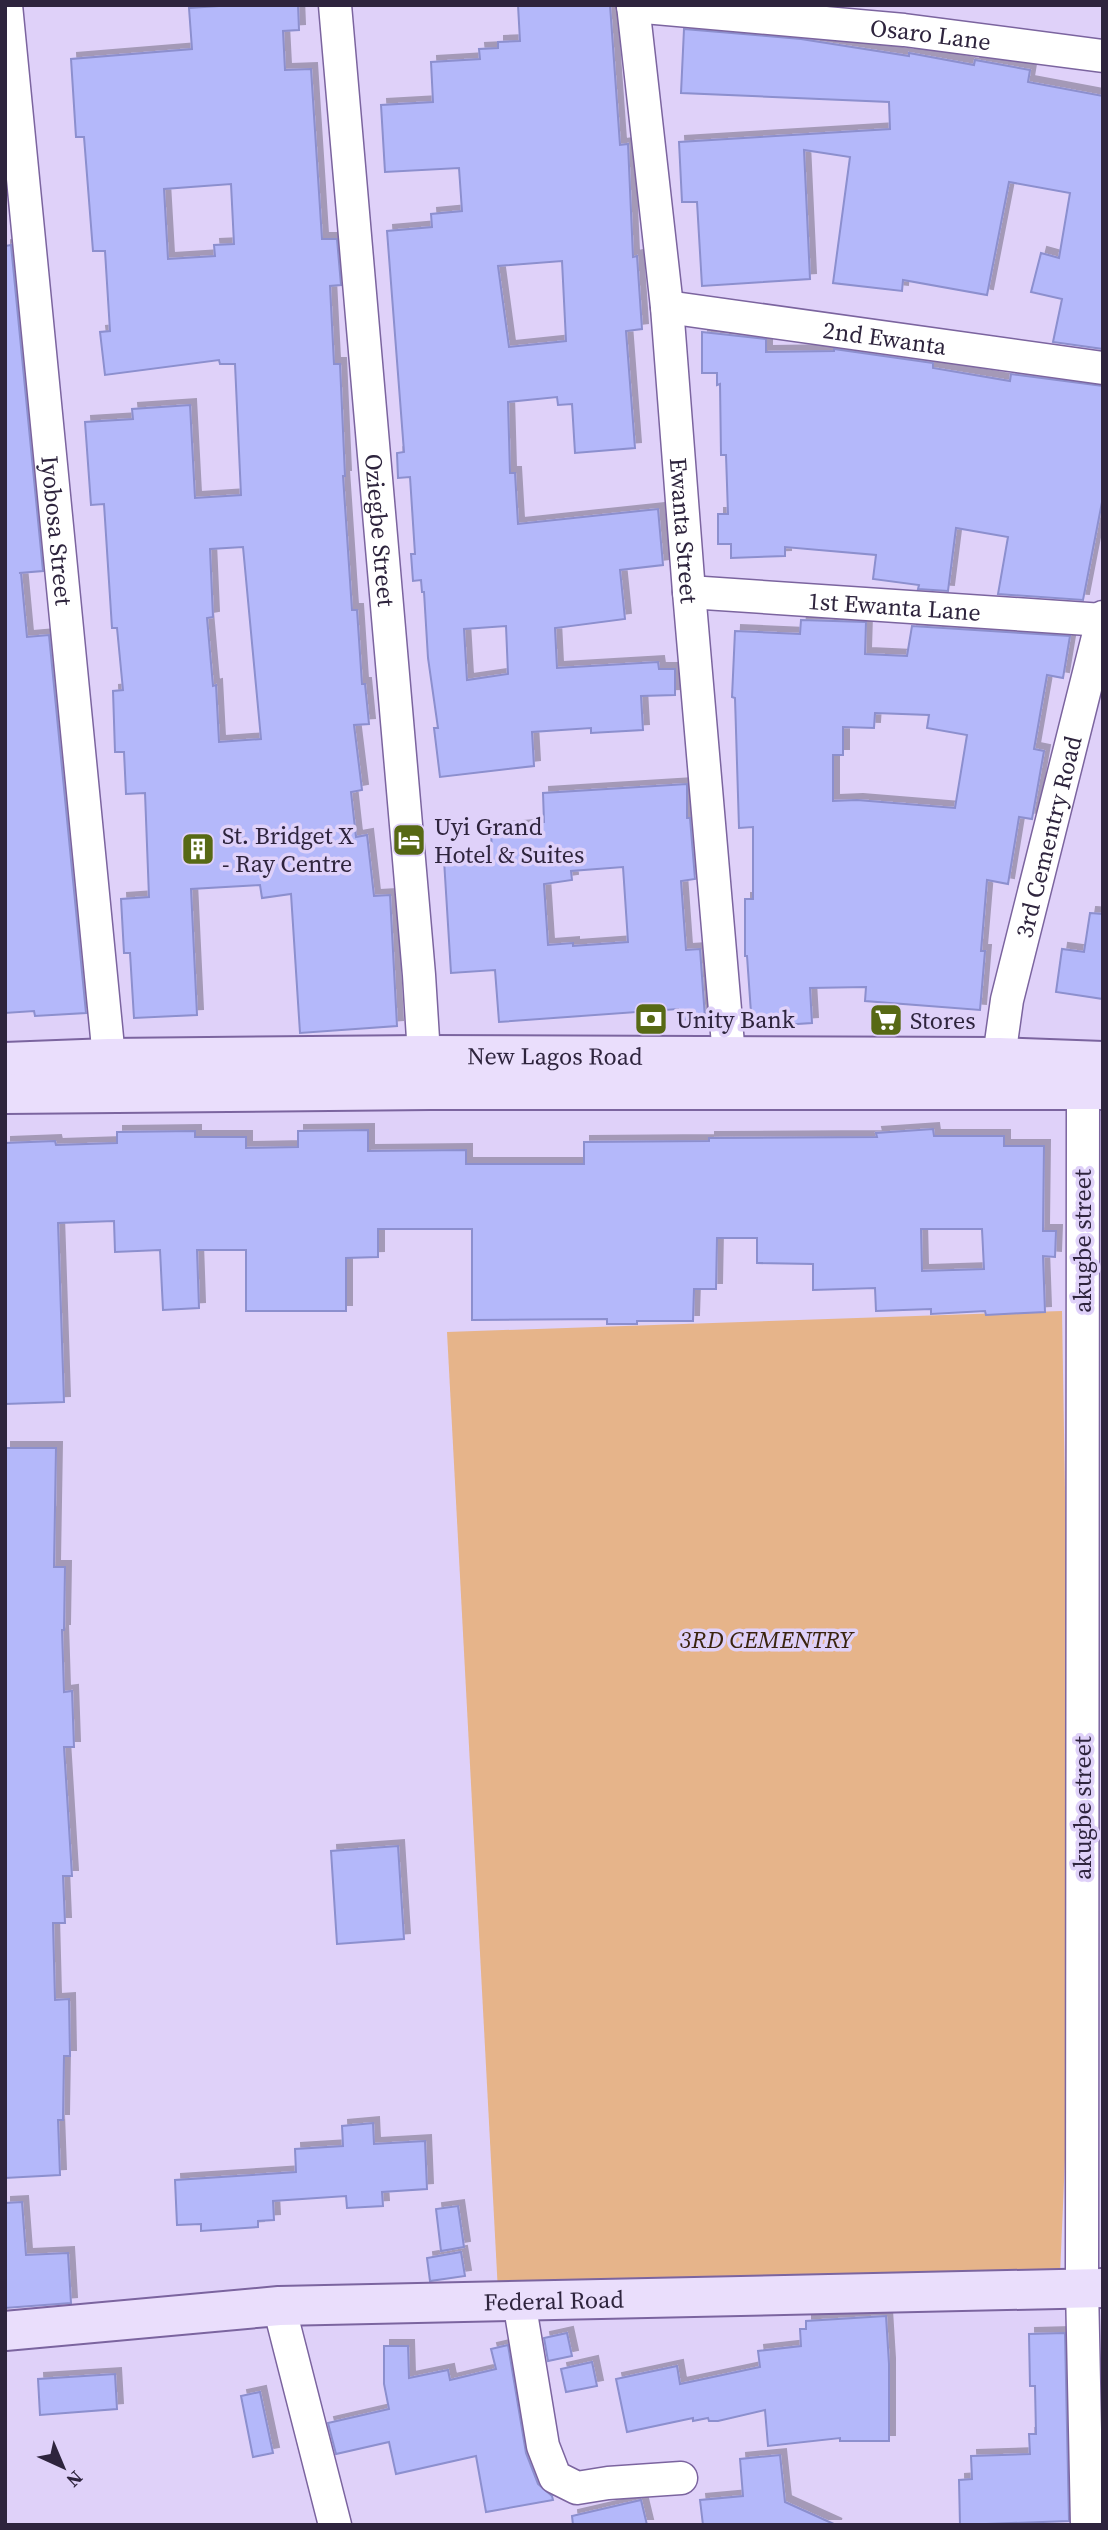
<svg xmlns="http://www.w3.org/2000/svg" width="1108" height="2530" font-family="'Source Serif 4',serif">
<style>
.green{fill:#e6b48a}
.building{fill:#b4b8fa;stroke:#8c8fce;stroke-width:2;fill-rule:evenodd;filter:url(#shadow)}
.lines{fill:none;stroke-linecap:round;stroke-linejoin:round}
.street-casing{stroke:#7b649f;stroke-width:35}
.secondary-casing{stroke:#7b649f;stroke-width:42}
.street{stroke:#fff;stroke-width:32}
.secondary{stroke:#eadefc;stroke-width:38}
.labels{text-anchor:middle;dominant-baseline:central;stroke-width:7;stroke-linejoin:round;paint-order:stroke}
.street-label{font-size:24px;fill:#2e243d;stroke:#dfd1f9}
.poi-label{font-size:24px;fill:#2e243d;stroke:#dfd1f9;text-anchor:start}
.park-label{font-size:24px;font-style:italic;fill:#3a230e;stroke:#dfd1f9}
</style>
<defs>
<filter id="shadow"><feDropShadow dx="6" dy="-6" stdDeviation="0" flood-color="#0004"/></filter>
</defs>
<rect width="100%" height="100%" fill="#dfd1f9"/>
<path class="green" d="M1062 1311 1073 1972 1060 2275 498 2292 447 1332Z"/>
<path class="building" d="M234 5H298L299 30 283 31 285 70 311 69 322 239H337L341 285 330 286 334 364H340L345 476H343L352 610H357L362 684H365L369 724 354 725 362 790 351 792 356 837 367 835 374 896 390 895 397 1026 300 1033 291 894 262 898 260 885 191 889 197 1015 134 1018 130 953H124L121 899 149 897 145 793 126 794 124 752H115L113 691 123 690 117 628H112L104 504 91 505 85 422 133 419 132 409 190 405 195 498 241 495 235 364H220L219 360 105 375 100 332 110 331 105 251H93L84 137H76L71 59 192 49 189 8ZM231 184 234 244 214 245 215 256 168 259 164 189ZM243 547 261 739 219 742 216 685 213 686 207 618 213 617 210 549Z
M518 5H610L620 145 628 144 633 257 637 256 642 329 626 331 635 448 575 453 572 404 558 405 557 397 508 402 510 473H515L518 524 658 509 663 565 620 570 625 619 555 628 557 668 658 662 659 669H675V695L641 696 643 730 591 733V728L532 732 534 766 440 777 434 728H438L428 658 424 592H422L421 580 413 581 411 554H415L410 477 398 478 397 453 404 452 387 231 432 227 431 214 462 211 459 168 385 172 381 105 433 102 431 62 480 59 479 49 498 48V42L520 41ZM562 261 566 341 509 347 498 266ZM506 626 508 674 467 680 464 629Z
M684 29 801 39 909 56V53L974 65 975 60 1030 70 1028 82 1103 96V349L1053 342 1062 299 1031 292 1041 253 1059 258 1070 193 1009 182 987 295 903 280 902 291 833 283 850 157 804 150 810 279 702 286 697 202H682L679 142 890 129 889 102 681 93Z
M11 245 43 571 19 573H21L27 637 49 635 86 1013 35 1016 34 1011 5 1013V246Z
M702 332 766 339V352L834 351V349L933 363V368L1010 381 1011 374 1103 386V497L1083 600 998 594 1008 537 956 528 948 591 918 589 919 585 873 579 876 555 785 547V556L731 558V544H718V514H728L726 455H721L720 384 717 385V373H702Z
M801 620 866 622 865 654 907 656 912 626 1070 636 1063 678 1047 675 1034 749 1044 751 1032 819 1019 817 1008 884 987 880 981 951H985L980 1010 865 1001 866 987 810 988 812 1023 752 1027 747 956H745V899H753V827L739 828 735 698 732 697 735 631 800 634ZM875 713 929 715 927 728 967 735 955 808 857 800 833 801V755H843V727L874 728Z
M687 784V818H690L695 879 681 881 686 950 700 949 705 1018 679 1020 678 1009 499 1022 495 970 451 973 444 860 492 856 491 829 542 825V822H544L543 793ZM623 867 628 942 573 946V943L548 945 544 884 572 880 571 871Z
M1090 913 1103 914V999L1056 992 1062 949 1084 952Z
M933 1129 934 1136H1004V1146H1044L1043 1231H1056L1055 1257 1043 1256 1045 1312 986 1315 985 1311 931 1314V1309L876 1311 875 1288 813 1290V1264L757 1263V1238H717L716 1289H694L693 1321H637V1324H607V1319L472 1320V1229H378V1257L346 1258V1311H246V1250H197L199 1308 163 1310 160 1250 115 1252 114 1221 58 1223 64 1402 5 1404V1143L55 1141 56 1145 117 1143V1132L195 1131V1137H246V1148L298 1147V1131L368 1130V1151L466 1150V1164H584V1142L709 1141V1138L877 1137 876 1133ZM921 1229H982L984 1269 922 1271Z
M5 1448H56L54 1567H65L64 1630H62L64 1692 72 1691 74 1747H64L72 1876H63L65 1923H53L55 2000 69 1999 70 2056H64L63 2120H58L60 2175 5 2178Z
M398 1846 404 1939 337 1944 331 1851Z
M373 2123 374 2144 425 2141 427 2189 382 2192 383 2206 347 2208 346 2196 273 2201 274 2220 258 2221V2227L201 2231V2224L177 2225 175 2180 296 2172 295 2149 343 2146 342 2126Z
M22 2202 26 2255 68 2253 71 2303 5 2308V2203Z
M458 2206 464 2247 441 2251 436 2209Z
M461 2252 465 2276 430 2281 427 2258Z
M886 2316 889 2364V2441H840V2438L768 2446 765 2410 718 2421H709L708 2418 693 2421V2418L627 2432 616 2379 677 2366 680 2384 760 2367 758 2351 801 2346 800 2329H806V2321Z
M567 2333 572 2356 548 2361 544 2338Z
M1065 2333 1069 2521 960 2525 959 2480 972 2479 971 2456 1030 2454 1029 2434H1036L1035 2386H1030L1029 2334Z
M508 2345 526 2453 538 2484 552 2496 553 2500 486 2512 476 2456 396 2474 389 2442 336 2454 328 2423 389 2409 384 2384V2346H408L409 2378 448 2370 450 2380 496 2369 491 2349Z
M592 2362 597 2386 566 2392 561 2369Z
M115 2374 117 2409 40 2415 38 2379Z
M260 2392 273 2453 253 2457 241 2396Z
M780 2455 785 2502 836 2525H703L700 2500 743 2496 740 2459Z
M641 2500 647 2525H573L572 2516Z"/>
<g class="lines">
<defs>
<g id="street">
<path id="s1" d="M6 5 109 1058"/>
<path id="s2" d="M335 5 419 975 424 1055"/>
<path id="s3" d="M633 5 667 307 689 592 729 1056"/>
<path id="s4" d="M633 6 904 30 1103 56"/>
<path id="s5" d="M667 307 1103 368"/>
<path id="s6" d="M689 592 1103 620"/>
<path id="s7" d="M999 1057 1007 1000 1103 617"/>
<path d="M1083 1090 1082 2287 1087 2525"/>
<path d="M519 2301 543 2446 555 2477 577 2488 608 2483 681 2478"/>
<path d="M279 2306 335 2525"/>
</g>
<g id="secondary">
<path id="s8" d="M5 1062 109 1058 424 1055 999 1057 1103 1061"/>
<path d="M5 1094 430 1090H1103"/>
<path id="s9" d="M5 2331 279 2306 1103 2288"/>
</g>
</defs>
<use href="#street" class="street-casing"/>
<use href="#secondary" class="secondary-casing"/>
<use href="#street" class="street"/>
<use href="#secondary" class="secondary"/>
</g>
<defs>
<symbol id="hotel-square" viewBox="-11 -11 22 22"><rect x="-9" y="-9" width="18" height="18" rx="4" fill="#576915" stroke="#dfd1f9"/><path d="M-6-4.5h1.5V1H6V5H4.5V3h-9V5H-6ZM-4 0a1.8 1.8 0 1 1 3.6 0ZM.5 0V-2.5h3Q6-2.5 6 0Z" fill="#fff"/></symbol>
<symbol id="building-square" viewBox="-11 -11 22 22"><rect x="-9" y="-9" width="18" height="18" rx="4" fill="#576915" stroke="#dfd1f9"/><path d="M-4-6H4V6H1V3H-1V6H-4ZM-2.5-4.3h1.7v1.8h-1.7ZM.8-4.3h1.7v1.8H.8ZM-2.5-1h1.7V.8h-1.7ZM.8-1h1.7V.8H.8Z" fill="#fff"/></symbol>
<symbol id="bank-square" viewBox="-11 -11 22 22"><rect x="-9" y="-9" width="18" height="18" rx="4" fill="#576915" stroke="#dfd1f9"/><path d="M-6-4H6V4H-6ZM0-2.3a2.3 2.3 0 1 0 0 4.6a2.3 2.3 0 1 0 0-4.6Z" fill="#fff"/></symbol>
<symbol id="supermarket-square" viewBox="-11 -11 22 22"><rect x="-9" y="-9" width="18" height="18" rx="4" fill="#576915" stroke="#dfd1f9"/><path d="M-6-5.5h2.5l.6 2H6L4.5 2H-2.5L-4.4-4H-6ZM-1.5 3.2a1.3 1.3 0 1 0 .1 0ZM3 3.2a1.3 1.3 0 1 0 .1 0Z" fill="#fff"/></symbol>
</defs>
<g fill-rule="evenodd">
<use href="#hotel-square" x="390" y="821" width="38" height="38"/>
<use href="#building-square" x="179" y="830" width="38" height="38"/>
<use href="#bank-square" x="632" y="1000" width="38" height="38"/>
<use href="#supermarket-square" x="867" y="1001" width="38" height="38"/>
</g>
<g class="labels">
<g class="street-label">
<text stroke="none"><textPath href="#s4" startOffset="299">Osaro Lane</textPath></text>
<text stroke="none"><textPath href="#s5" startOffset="220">2nd Ewanta</textPath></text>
<text stroke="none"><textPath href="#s2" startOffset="527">Oziegbe Street</textPath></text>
<text stroke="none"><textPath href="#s3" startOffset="528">Ewanta Street</textPath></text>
<text stroke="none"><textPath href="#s1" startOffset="528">Iyobosa Street</textPath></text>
<text stroke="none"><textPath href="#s6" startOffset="206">1st Ewanta Lane</textPath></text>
<text stroke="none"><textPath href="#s7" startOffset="226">3rd Cementry Road</textPath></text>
<text stroke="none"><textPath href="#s8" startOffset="550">New Lagos Road</textPath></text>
<text transform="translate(1082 1241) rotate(-90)">akugbe street</text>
<text transform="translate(1082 1808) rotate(-90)">akugbe street</text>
<text stroke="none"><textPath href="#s9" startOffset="550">Federal Road</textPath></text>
</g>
<g class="poi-label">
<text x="434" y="826">Uyi Grand<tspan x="434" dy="28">Hotel &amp; Suites</tspan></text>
<text x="222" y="835">St. Bridget X<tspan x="222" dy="28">- Ray Centre</tspan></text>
<text x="676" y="1019">Unity Bank</text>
<text x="910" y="1020">Stores</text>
</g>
<g class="park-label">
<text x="766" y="1639">3RD CEMENTRY</text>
</g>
</g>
<rect width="1108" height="2530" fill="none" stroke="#2e243d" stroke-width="14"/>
<g transform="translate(63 2467) rotate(136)" stroke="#dfd1f9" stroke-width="5" paint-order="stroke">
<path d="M0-5L12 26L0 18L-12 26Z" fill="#2e243d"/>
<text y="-10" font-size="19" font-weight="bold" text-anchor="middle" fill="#2e243d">N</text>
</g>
</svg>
